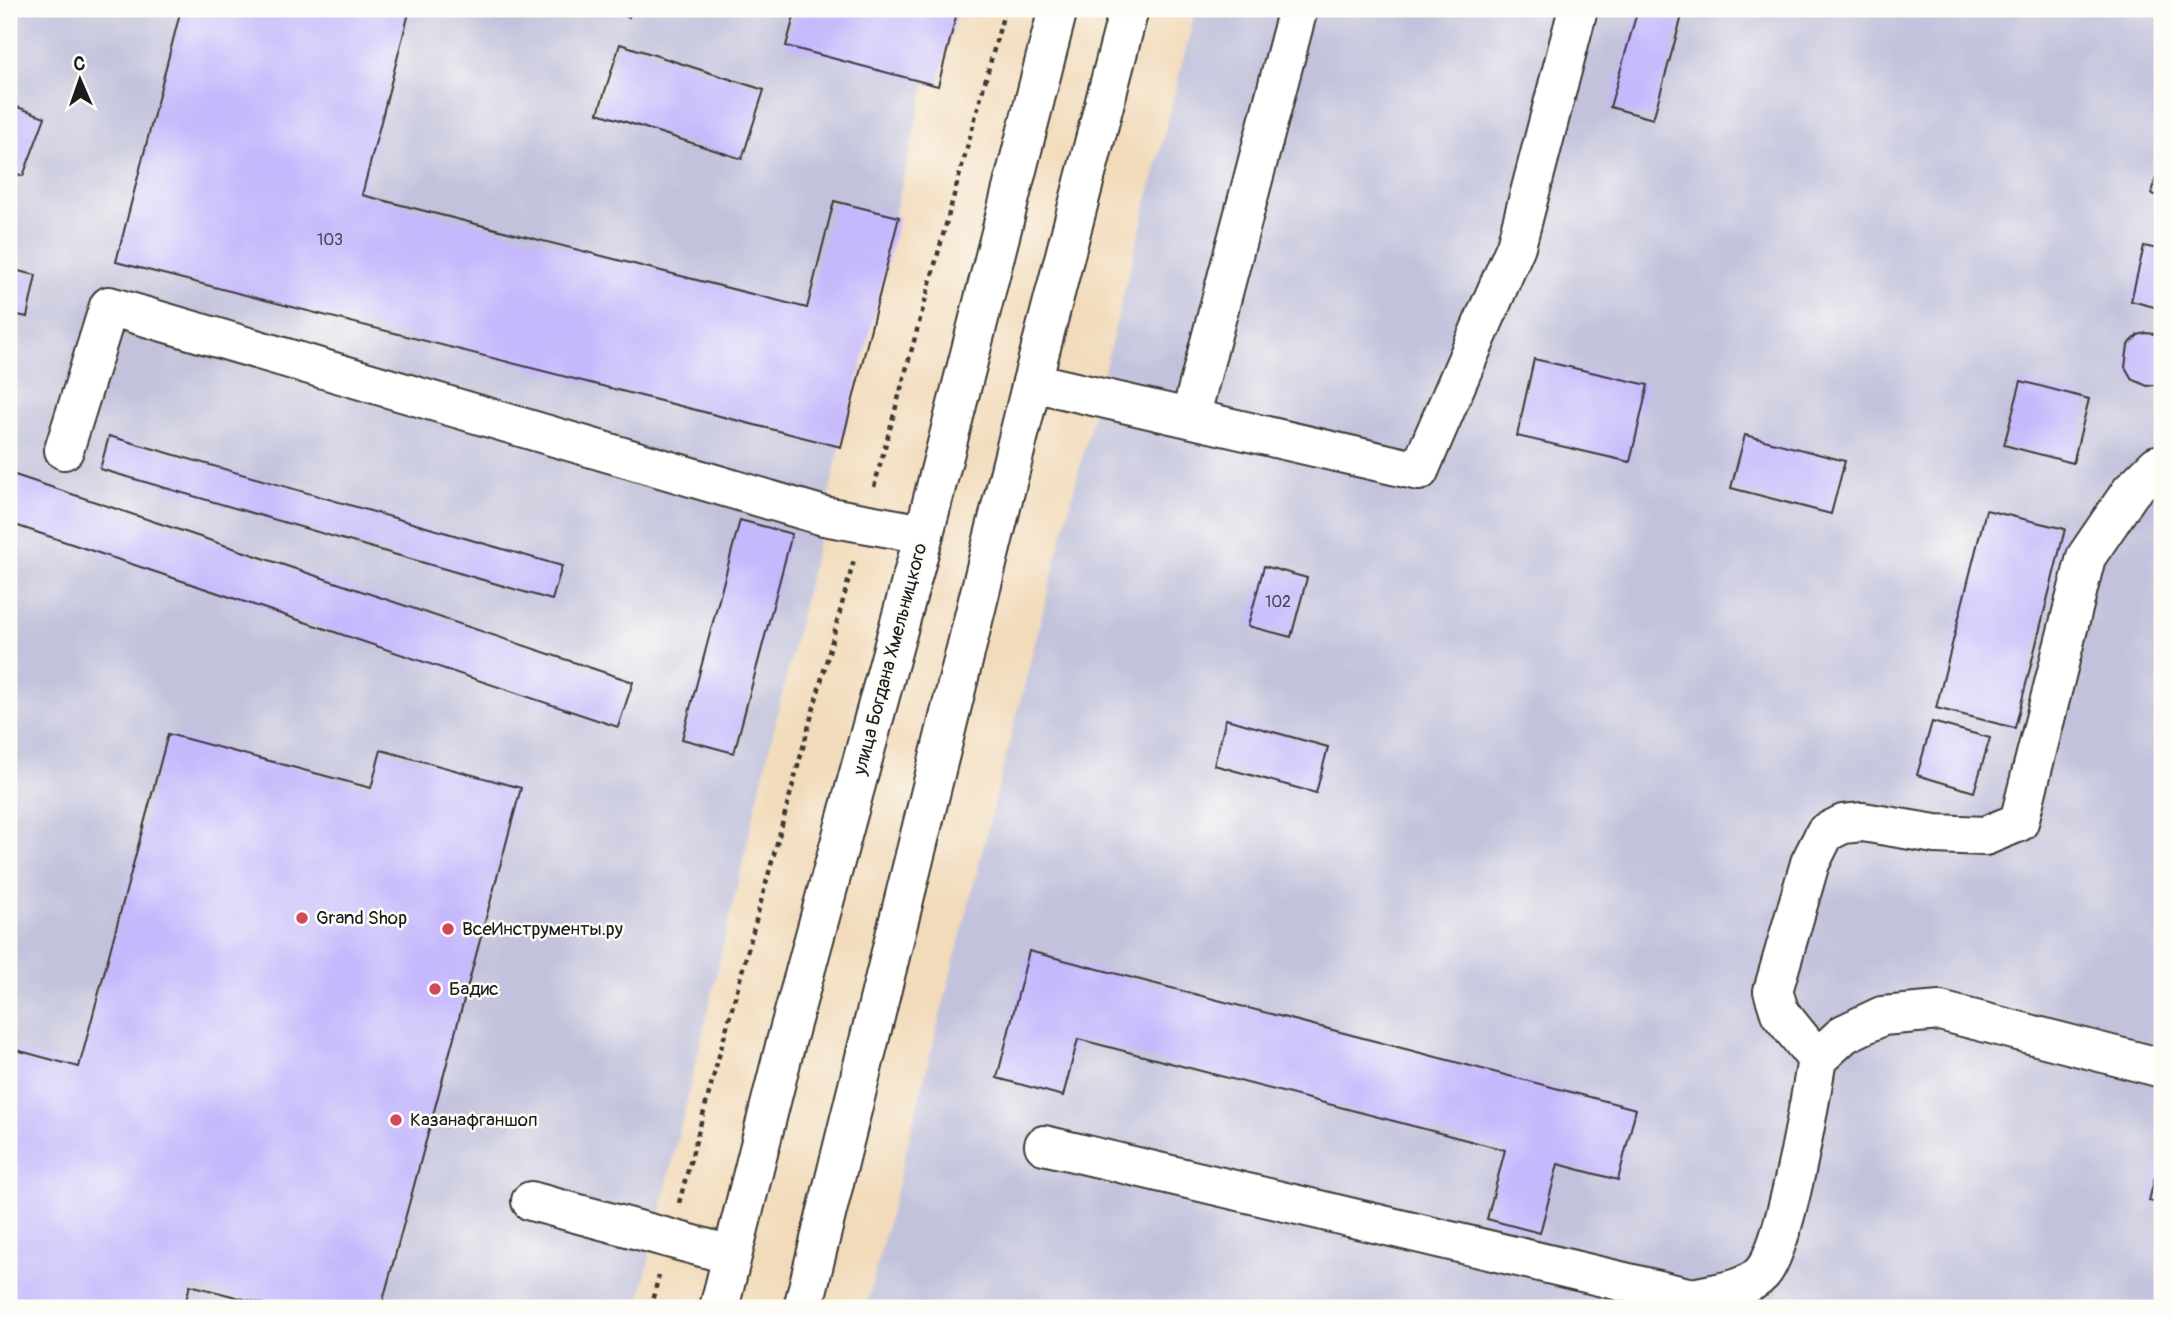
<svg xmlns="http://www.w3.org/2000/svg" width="2171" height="1317" font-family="Pangolin,sans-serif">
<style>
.industrial{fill:#c2c2dc}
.building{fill:#c5b8fc}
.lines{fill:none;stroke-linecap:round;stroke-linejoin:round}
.minor-casing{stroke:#3c3934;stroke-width:42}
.highway-casing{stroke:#3c3934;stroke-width:42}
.path{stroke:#3c3934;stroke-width:4.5;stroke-dasharray:5 5;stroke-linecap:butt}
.minor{stroke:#fff;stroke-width:38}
.highway{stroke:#fff;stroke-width:38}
.poi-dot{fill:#d1495b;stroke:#fdfcf7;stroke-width:2.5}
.labels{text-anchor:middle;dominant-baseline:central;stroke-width:5;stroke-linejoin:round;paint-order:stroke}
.number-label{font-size:16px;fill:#464354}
.street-label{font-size:19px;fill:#1c1c1c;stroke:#fdfcf7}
.poi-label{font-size:19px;fill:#1c1c1c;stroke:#fdfcf7;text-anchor:start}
</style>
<rect width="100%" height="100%" fill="#fdfcf7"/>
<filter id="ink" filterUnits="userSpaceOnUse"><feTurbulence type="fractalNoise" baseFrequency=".0143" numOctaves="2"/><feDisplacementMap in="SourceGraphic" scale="14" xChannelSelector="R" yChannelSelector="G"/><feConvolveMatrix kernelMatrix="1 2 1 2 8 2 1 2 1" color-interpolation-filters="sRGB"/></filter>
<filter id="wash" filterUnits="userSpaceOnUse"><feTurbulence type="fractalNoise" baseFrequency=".00686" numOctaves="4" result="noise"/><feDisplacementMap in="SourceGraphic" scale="28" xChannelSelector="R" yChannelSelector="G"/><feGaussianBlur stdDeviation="1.57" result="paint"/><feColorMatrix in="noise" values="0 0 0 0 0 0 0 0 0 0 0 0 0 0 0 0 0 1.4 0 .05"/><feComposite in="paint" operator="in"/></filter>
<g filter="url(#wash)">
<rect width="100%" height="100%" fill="#f2dbbb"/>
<path class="industrial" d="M9 9H943L638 1308H9Z
M1196 9H2162V1308H866Z"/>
<g id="blocks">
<path class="building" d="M181 9H410L362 195 807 308 834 201 899 217 841 447 116 262Z
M604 9H631L629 17Z
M796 9H958L938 86 786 46Z
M1638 9H1684L1653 119 1610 107Z
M620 44 764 90 742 159 598 113Z
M9 104 45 117 23 176 9 171Z
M2161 156H2162V197L2152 194Z
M2144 246 2162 250V309L2131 301Z
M9 269 36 275 27 317 9 313Z
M2146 333 2162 335V384L2147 386 2132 379 2125 367 2128 345 2138 335Z
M1534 359 1648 385 1630 462 1517 436Z
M2021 381 2089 399 2073 463 2004 445Z
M1745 435 1845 461 1831 514 1731 488Z
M109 436 562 566 552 600 100 469Z
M9 473 633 682 618 727 9 523Z
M1986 510 2065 529 2015 728 1936 708Z
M740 520 792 534 734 753 682 739Z
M1264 566 1307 578 1291 637 1248 626Z
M1226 719 1328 747 1316 793 1214 765Z
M1932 722 1990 738 1974 792 1917 775Z
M168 734 371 788 381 750 521 788 381 1308H278L190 1285 184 1308H9V1048L79 1067Z
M1029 951 1636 1109 1618 1180 1558 1164 1540 1233 1487 1219 1505 1150 1078 1039 1063 1096 997 1078Z
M2161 1152H2162V1204L2149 1201Z"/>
</g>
</g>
<g filter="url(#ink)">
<use href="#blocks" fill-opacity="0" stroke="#3c3934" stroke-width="2"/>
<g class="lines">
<defs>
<path id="minor" d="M1032 382 1419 471 1516 246 1578 9
M1190 418 1298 9
M64 450 109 306 824 516 924 534
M1817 1059 1844 1034 1882 1016 1940 1011 2162 1068
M1044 1145 1692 1298C1714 1293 1746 1291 1762 1273 1786 1246 1810 1100 1817 1059L1780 1013 1773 991 1810 863 1825 833 1843 824 1863 822 1935 834 1985 836 2019 822 2086 557 2131 491 2157 465H2162
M531 1201 731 1255"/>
<path id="highway" d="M719 1308 786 1042 924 534 1058 9
M803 1308 1032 382 1129 9"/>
</defs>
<use href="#minor" class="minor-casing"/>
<use href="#highway" class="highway-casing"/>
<path class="path" d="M874 487 1005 9
M679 1203 854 560
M650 1308 659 1276"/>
<use href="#minor" class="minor"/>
<use href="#highway" class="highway"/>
</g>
</g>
<g class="poi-dot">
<circle cx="302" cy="918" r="7"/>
<circle cx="448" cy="929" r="7"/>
<circle cx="435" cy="989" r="7"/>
<circle cx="396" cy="1120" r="7"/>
</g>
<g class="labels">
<g class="number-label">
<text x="330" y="240">103</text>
<text x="1278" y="602">102</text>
</g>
<g class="street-label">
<text transform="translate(890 659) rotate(-75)">улица Богдана Хмельницкого</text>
</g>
<g class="poi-label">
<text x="316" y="918">Grand Shop</text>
<text x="462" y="929">ВсеИнструменты.ру</text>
<text x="449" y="989">Бадис</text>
<text x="410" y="1120">Казанафганшоп</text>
</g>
</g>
<rect width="2171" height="1317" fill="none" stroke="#fdfcf7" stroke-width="35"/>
<g transform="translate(80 80) rotate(358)" stroke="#fdfcf7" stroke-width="5" paint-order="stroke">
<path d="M0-5L12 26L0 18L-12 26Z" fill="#1c1c1c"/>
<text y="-10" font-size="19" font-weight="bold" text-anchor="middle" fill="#1c1c1c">С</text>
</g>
</svg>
